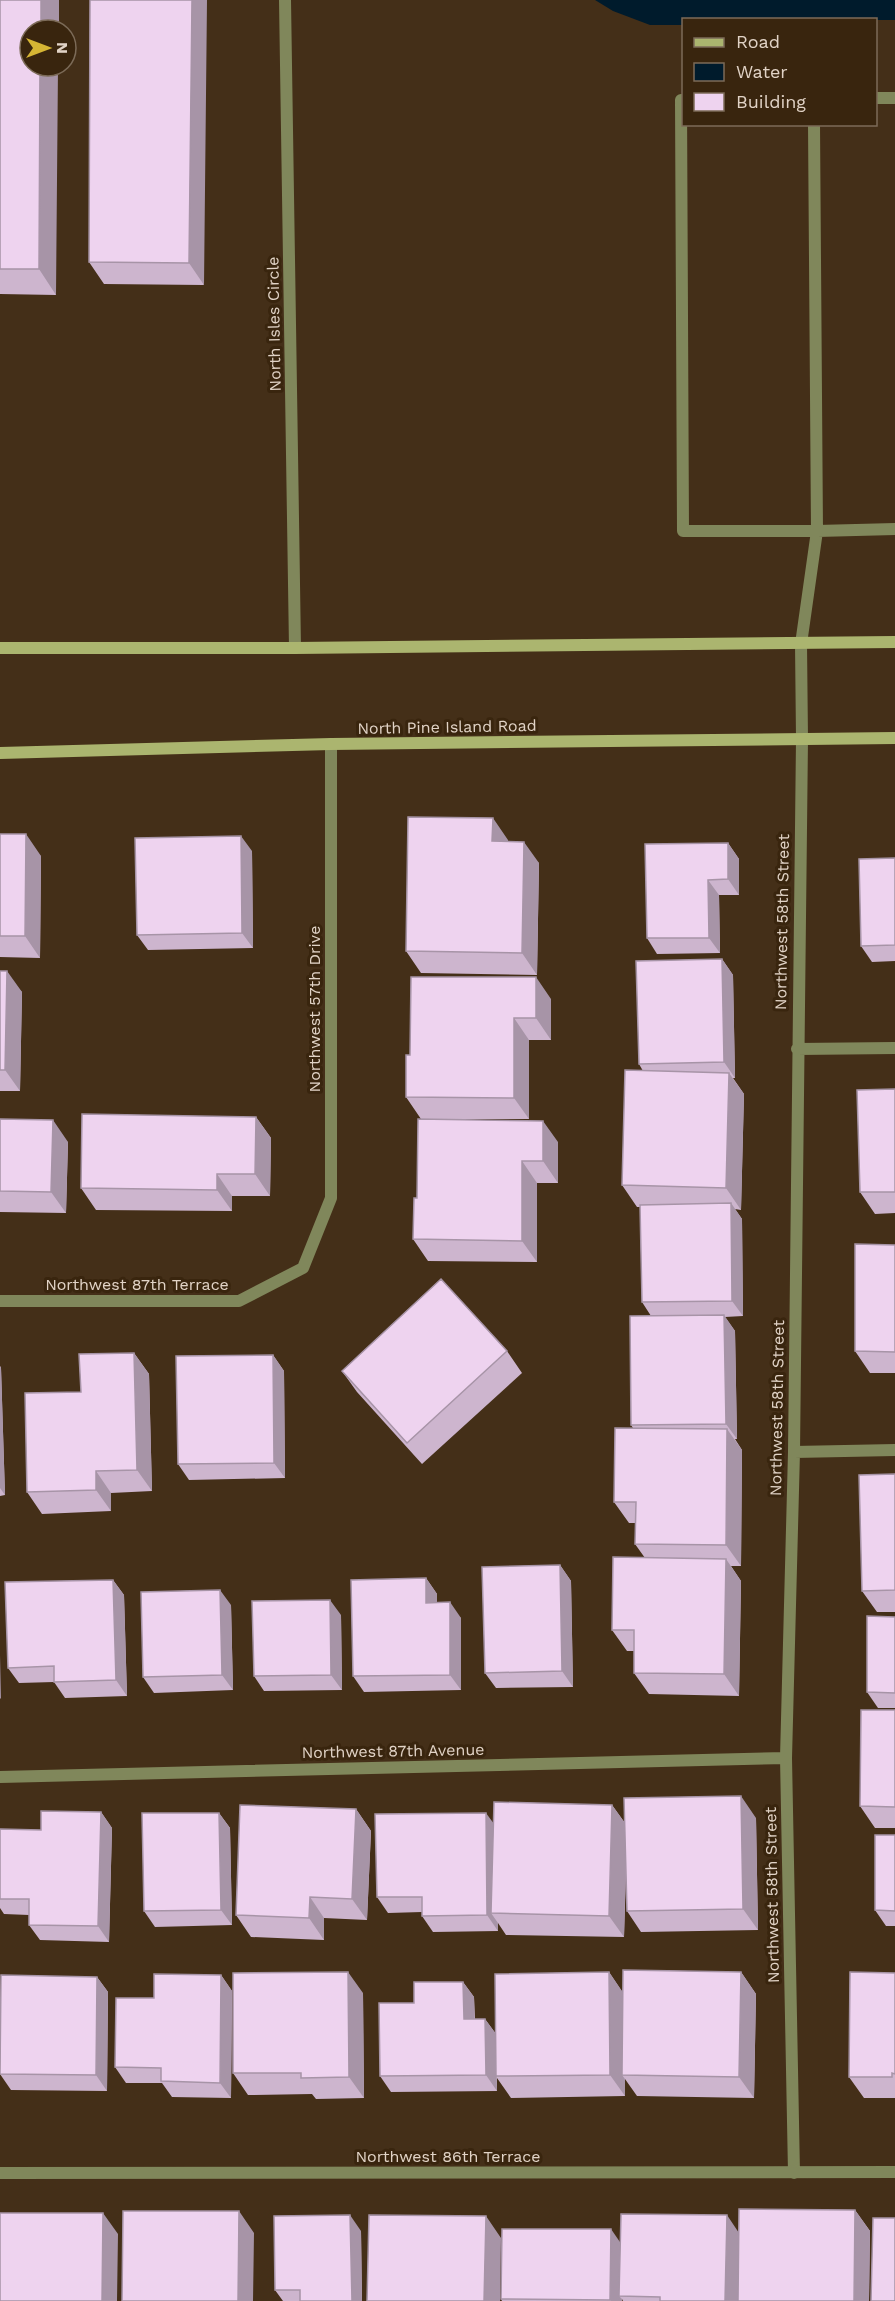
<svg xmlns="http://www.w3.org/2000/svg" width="895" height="2301" font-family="'Work Sans',sans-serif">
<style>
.water{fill:#001b2c}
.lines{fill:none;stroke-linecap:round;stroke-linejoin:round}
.service{stroke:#80875b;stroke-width:12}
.minor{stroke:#80875b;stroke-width:12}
.secondary{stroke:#abb56f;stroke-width:12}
.wall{fill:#cdb5ce}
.shaded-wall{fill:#a794a7}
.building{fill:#eed3ef;stroke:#a794a7;stroke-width:1.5}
.labels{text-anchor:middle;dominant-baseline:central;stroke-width:6;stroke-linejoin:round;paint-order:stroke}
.street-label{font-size:16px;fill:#e1d3c6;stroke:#39250e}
</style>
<rect width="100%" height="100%" fill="#442f18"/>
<path class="water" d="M595 0H895V20H684L683 25H650L613 11Z"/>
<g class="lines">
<path class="service" d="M285 0 295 648
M876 98H895
M684 100H681L683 531H817L814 124
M801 644 817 531 895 529"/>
<path class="minor" d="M797 1049 895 1048
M0 1301H239L303 1268 331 1198V744
M794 1452 895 1450
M0 1777 786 1758
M0 2173 895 2172
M794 2173 786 1758 794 1452 802 739 801 644"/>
<path class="secondary" d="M0 648H295L895 642
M0 753 331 744 895 738"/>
</g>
<path class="wall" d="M0 0H59V30H30L56 295 0 294Z
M90 0 204 285 104 284 89 262Z
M0 834 41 856 40 958 0 957Z
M508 840V841L539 863 537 975 421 973 406 951Z
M728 843 739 859V895H719L720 953 657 954 647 938Z
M252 851 253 948 148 950 137 935Z
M895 858V961L872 962 861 946Z
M722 959 733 975 735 1078H733L744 1094 741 1210 735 1209 742 1219 743 1316 725 1317 735 1331 737 1439H735L742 1450 741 1566H731L741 1581 739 1696 649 1694 634 1673V1651H627L612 1630 645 1558 635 1544 636 1523H629L614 1502 633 1428 631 1425 651 1316 642 1302 640 1207H637L622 1185 643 1071 639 1064Z
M0 971 22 992 20 1091H0Z
M551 999V1040H529V1119H421L406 1097 410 1055Z
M895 1089V1213L875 1214 860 1192Z
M256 1117 271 1138 270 1196H232V1211L96 1210 81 1188Z
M0 1119 68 1142 66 1213 0 1212Z
M558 1142V1183H537V1262L428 1261 413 1239 417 1198Z
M895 1245V1373H870L855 1351Z
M507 1351 522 1373 422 1464 357 1392 342 1371Z
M134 1353 149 1374 152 1491 111 1493V1511L42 1514 27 1492 81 1392Z
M273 1355 284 1371 285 1478 189 1480 178 1464Z
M0 1366 1 1368 5 1495 0 1496Z
M895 1474V1612H877L862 1591Z
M560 1565 571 1581 573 1687 496 1688 485 1673Z
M426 1578 437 1594V1602L461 1618V1690L364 1692 353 1676Z
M113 1580 124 1595 127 1696 65 1698 54 1682 19 1683 8 1668Z
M231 1605 233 1690 154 1693 143 1677Z
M341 1615 342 1690 264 1691 254 1676Z
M895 1617V1708H878L867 1692Z
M895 1710V1828H875L860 1806Z
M612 1805 625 1823 756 1818 758 1930 641 1932 627 1911 626 1873 624 1937 506 1935 498 1923V1931L433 1932 422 1916V1912L388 1913 377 1897 494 1824Z
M356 1809 371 1831 367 1920 324 1918V1940L251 1937 236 1915Z
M101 1812 112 1828 109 1942 40 1940 29 1925V1915L4 1914 0 1908V1829L41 1830Z
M219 1813 230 1828 232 1925 155 1927 144 1911Z
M895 1835V1926H886L875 1910Z
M609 1972 623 1993 741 1972 756 1994 754 2098 637 2096 625 2079V2096L511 2098 497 2078V2091L391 2092 380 2076 414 2003 463 1982 474 1997 475 2019H485L496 2034Z
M895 1973V2098H864L849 2077Z
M221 1975 232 1991 231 2098 172 2097 162 2083H126L115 2067Z
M97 1977 108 1992 107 2091 11 2090 0 2074Z
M363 1993 364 2098 316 2099 312 2094 248 2095 233 2073Z
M855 2210 870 2231 869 2301H623L622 2299V2301H502L501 2299 620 2242 738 2232Z
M361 2231 362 2301H283L275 2290Z"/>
<path class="shaded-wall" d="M41 0H59V30H41Z
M192 0H207L204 285 189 263Z
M40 66H58L56 295 39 269Z
M493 818 508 840 507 862 492 841Z
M26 834 41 856 40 958 25 936Z
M241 836 252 851 253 948 242 933Z
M524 842 539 863 537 975 522 953Z
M728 843 739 859V895L728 879Z
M708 880 719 895 720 953 709 938Z
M722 959 733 975 735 1078 724 1062Z
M7 971 22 992 20 1091 5 1070Z
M536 977 551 999V1040L536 1018Z
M514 1018 529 1040V1119L514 1098Z
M729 1073 744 1094 741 1210 726 1188Z
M256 1117 271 1138 270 1196 255 1174Z
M53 1120 68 1142 66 1213 51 1192Z
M543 1121 558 1142V1183L543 1161Z
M522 1161 537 1183V1262L522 1241Z
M217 1174 232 1196V1211L217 1190Z
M731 1203 742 1219 743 1316 732 1301Z
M724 1315 735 1331 737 1439 726 1424Z
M134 1353 149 1374 152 1491 137 1470Z
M273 1355 284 1371 285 1478 274 1463Z
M0 1366 1 1368 5 1495 0 1488Z
M727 1429 742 1450 741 1566 726 1545Z
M96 1471 111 1493V1511L96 1490Z
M726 1559 741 1581 739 1696 724 1674Z
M560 1565 571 1581 573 1687 562 1671Z
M426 1578 437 1594V1618L426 1603Z
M113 1580 124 1595 127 1696 116 1680Z
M220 1590 231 1605 233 1690 222 1675Z
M330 1600 341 1615 342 1690 331 1675Z
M450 1602 461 1618V1690L450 1675Z
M0 1655 1 1699 0 1698Z
M741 1796 756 1818 758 1930 743 1909Z
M612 1805 627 1826 624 1937 609 1916Z
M356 1809 371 1831 367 1920 352 1899Z
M101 1812 112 1828 109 1942 98 1926Z
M219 1813 230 1828 232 1925 221 1910Z
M486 1813 497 1828 491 1913 498 1923V1931L487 1915Z
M310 1897 324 1918V1940L309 1918Z
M348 1972 363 1993 364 2098 349 2077Z
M609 1972 624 1994 622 2075 625 2079V2096L610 2075Z
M741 1972 756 1994 754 2098 739 2077Z
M221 1975 232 1991 231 2098 220 2083Z
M97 1977 108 1992 107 2091 96 2075Z
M463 1982 474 1997 475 2034 464 2019Z
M485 2019 496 2034 497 2091 486 2075Z
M855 2210 870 2231 869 2301H854Z
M239 2211 254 2233 253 2301H238Z
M103 2213 118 2234 117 2301H102Z
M350 2215 361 2231 362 2301H352Z
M727 2215 741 2236V2301H725Z
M486 2216 501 2238 500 2301H484Z
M611 2229 622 2245 619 2296 622 2299V2301H611L610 2300Z"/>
<path class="building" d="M0 0H41V30H30V66H40L39 269H0Z
M90 0H192L189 263 89 262Z
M408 817 493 818 492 841 524 842 522 953 406 951Z
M0 834H26L25 936H0Z
M241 836 242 933 137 935 135 838Z
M728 843V879L708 880 709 938H647L645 844Z
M895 858V945L861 946 859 859Z
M722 959 724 1062 639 1064 636 961Z
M0 971H7L5 1070H0Z
M411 977H536V1018H514V1098L406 1097V1055H410Z
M625 1070 729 1073 726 1188 622 1185Z
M895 1089V1192H860L857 1090Z
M82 1114 256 1117 255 1174H217V1190L81 1188Z
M0 1119 53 1120 51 1192 0 1191Z
M418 1119 543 1121V1161H522V1241L413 1239 414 1198H417Z
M731 1203 732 1301 642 1302 640 1205Z
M855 1244 895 1245V1352L855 1351Z
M441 1279 507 1351 407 1443 342 1371Z
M724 1315 726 1424 631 1425 630 1316Z
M134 1353 137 1470 96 1471V1490L27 1492 25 1393 81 1392 79 1354Z
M273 1355 274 1463 178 1464 176 1356Z
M615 1428 727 1429 726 1545 635 1544 636 1502H614Z
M895 1474V1590L862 1591 859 1475Z
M613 1557 726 1559 724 1674 634 1673V1630H612Z
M560 1565 562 1671 485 1673 482 1567Z
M426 1578V1603L450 1602V1675L353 1676 351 1580Z
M113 1580 116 1680 54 1682V1666L8 1668 5 1582Z
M220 1590 222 1675 143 1677 141 1592Z
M330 1600 331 1675 254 1676 252 1601Z
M867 1616 895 1617V1693L867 1692Z
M861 1710H895V1807L860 1806Z
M741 1796 743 1909 627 1911 624 1798Z
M494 1802 612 1805 609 1916 491 1913Z
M240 1805 356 1809 352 1899 310 1897 309 1918 236 1915Z
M41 1811 101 1812 98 1926 29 1925V1899H0V1829L41 1830Z
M142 1813H219L221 1910 144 1911Z
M486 1813 487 1915 422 1916V1897H377L375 1814Z
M875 1835H895V1911L875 1910Z
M623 1970 741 1972 739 2077 622 2075Z
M348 1972 349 2077 301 2078V2073H233V1973Z
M609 1972 610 2075 496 2076 495 1974Z
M850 1972 895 1973V2074L892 2073V2077H849Z
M154 1974 221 1975 220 2083 161 2081V2068L115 2067 116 1998H154Z
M1 1975 97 1977 96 2075 0 2074Z
M414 1982H463L464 2019H485L486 2075 380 2076 379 2003H414Z
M739 2209 855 2210 854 2301H738Z
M123 2211H239L238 2301H122Z
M0 2213H103L102 2301H0Z
M621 2214 727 2215 725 2301H660V2297L619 2296Z
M350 2215 352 2301H300V2290H275L274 2216Z
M369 2215 486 2216 484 2301H367Z
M873 2218H895V2301H871Z
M502 2229H611L610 2300 501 2299Z"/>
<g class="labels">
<g class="street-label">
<text transform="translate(274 324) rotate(-91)">North Isles Circle</text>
<text transform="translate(447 727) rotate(-1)">North Pine Island Road</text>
<text transform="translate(782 922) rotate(-89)">Northwest 58th Street</text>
<text transform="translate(314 1009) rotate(-90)">Northwest 57th Drive</text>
<text x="137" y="1284">Northwest 87th Terrace</text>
<text transform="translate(777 1408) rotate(-89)">Northwest 58th Street</text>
<text transform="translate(393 1751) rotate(-1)">Northwest 87th Avenue</text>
<text transform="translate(772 1895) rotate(-91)">Northwest 58th Street</text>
<text x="448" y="2156">Northwest 86th Terrace</text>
</g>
</g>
<rect x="682" y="18" width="195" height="108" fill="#39250e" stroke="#7c6b58" stroke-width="1.5"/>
<rect x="694" y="38" width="30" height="9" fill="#abb56f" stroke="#7c6b58" stroke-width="1.5"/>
<text x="736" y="48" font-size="18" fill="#e1d3c6">Road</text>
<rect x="694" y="63" width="30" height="18" fill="#001b2c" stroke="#7c6b58" stroke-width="1.5"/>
<text x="736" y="78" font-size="18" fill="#e1d3c6">Water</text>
<rect x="694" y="93" width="30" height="18" fill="#eed3ef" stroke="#7c6b58" stroke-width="1.5"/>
<text x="736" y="108" font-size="18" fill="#e1d3c6">Building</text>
<g transform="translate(48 48) rotate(90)"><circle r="28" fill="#39250e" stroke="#7c6b58" stroke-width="1.5"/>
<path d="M0-4.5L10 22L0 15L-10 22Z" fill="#d6b534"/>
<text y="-9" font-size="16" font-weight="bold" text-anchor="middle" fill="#e1d3c6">N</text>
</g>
</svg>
